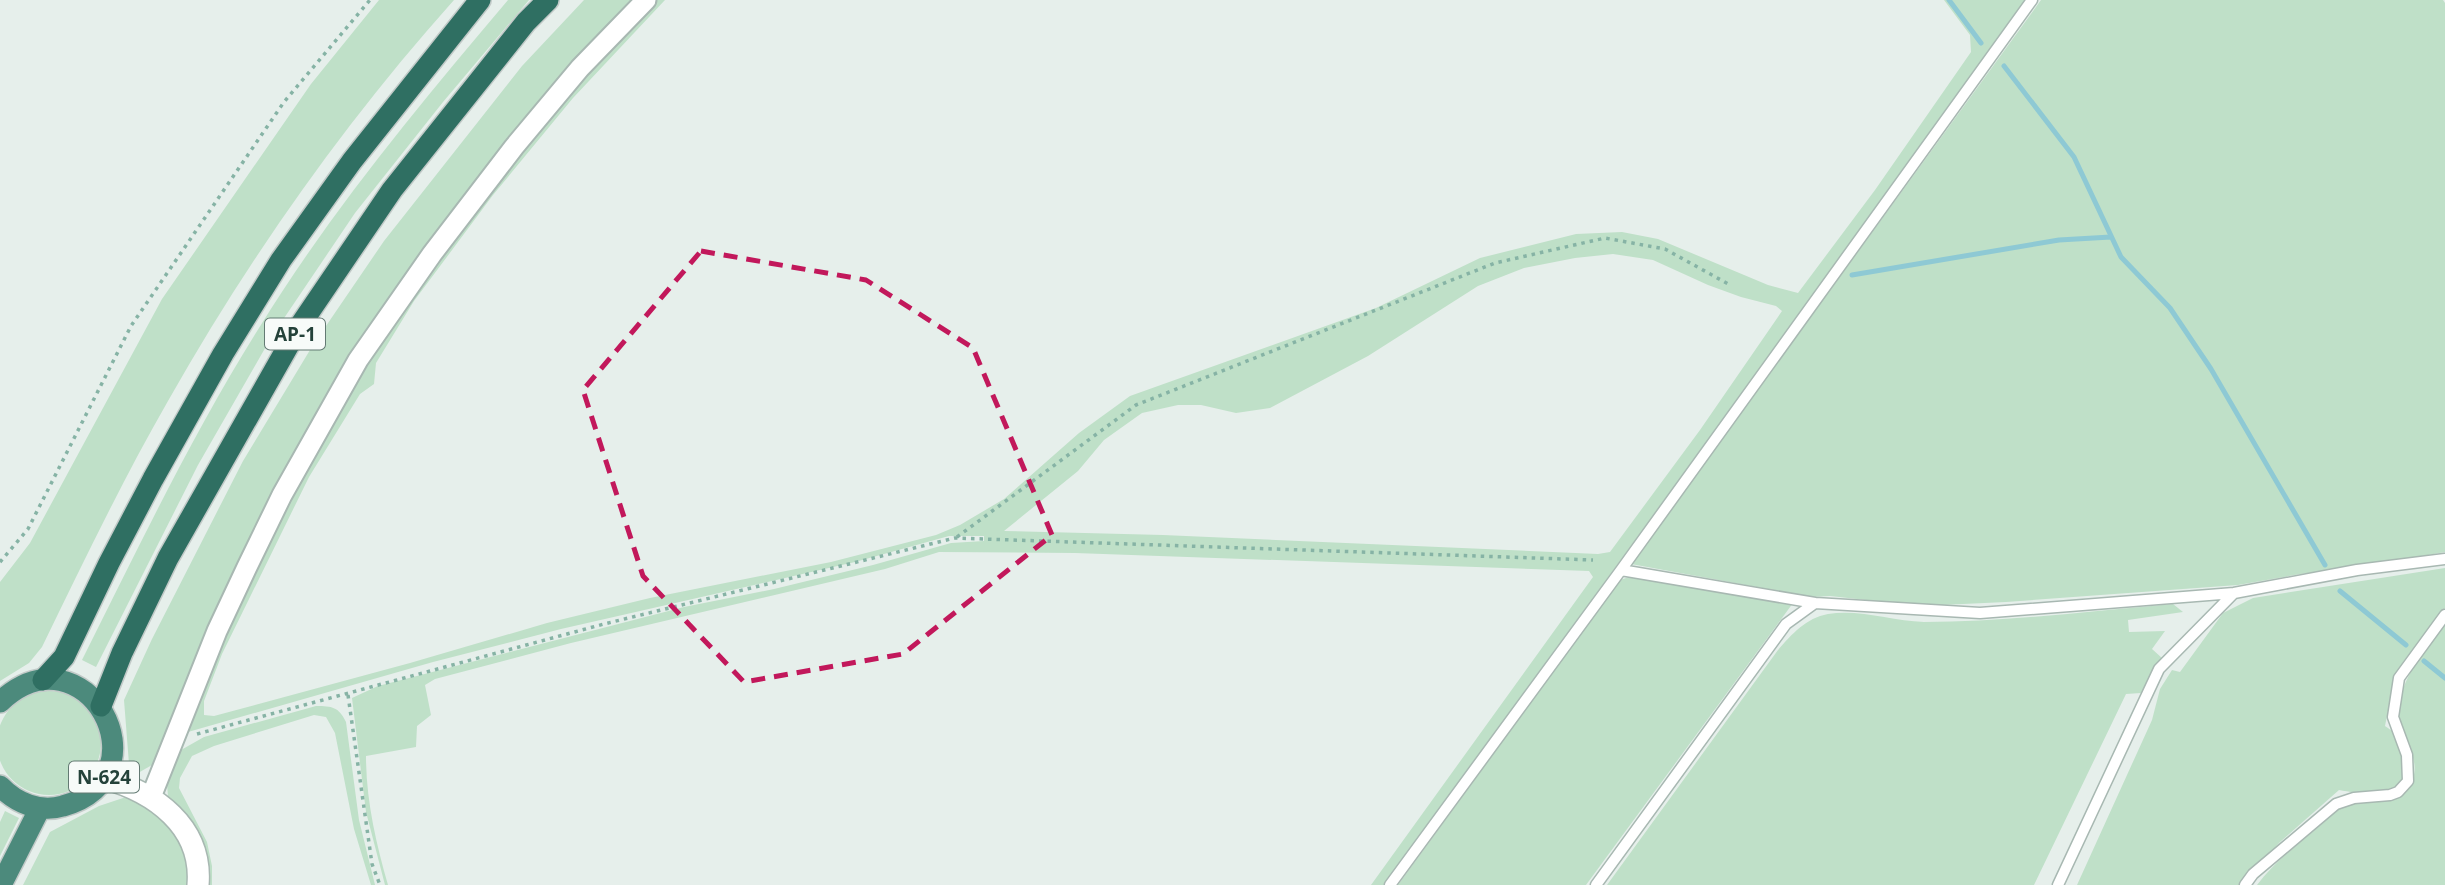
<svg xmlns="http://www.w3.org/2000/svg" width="2445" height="885" font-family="'Open Sans',sans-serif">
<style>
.green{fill:#bfe0c8;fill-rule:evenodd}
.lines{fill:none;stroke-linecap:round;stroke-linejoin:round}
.stream{stroke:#8ec9d4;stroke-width:5}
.service-casing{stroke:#a8b8b2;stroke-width:13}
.minor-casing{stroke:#a8b8b2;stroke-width:23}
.tertiary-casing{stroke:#a8b8b2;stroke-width:24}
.trunk-casing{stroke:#c2cac8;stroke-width:24}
.motorway-casing{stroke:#c2cac8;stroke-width:24}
.path{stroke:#86b3a5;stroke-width:3.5;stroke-dasharray:3.5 5;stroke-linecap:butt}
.service{stroke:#fff;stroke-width:10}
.minor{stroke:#fff;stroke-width:19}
.tertiary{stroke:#fff;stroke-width:21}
.trunk{stroke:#4c8a7c;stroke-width:21}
.motorway{stroke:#2f6f62;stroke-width:21}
.marked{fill:none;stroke:#c2185b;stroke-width:5;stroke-dasharray:14 9;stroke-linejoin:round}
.labels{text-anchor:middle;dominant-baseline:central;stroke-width:7;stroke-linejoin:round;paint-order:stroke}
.shield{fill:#f7fbf9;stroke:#637a73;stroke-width:2}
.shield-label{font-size:19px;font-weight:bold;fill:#24423a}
</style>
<rect width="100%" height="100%" fill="#e6efeb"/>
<path class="green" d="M379 0H454C344 123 249 258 168 401 122 481 82 565 42 647L29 663 0 681V582L30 543 162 299 311 84Z
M508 0H529L443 102 355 213 272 336 198 465 96 667 82 660C138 548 192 435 259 328 331 211 419 105 508 0Z
M584 0H636L405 278 152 765 138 773 129 764 124 700 152 639 243 461 313 345 384 241 522 66Z
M657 0H665L573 98 493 195 414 301 376 363 374 384 360 394 309 477 222 654 204 701V715L214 716 410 663 547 623 650 598 831 562 936 535 960 525 1004 499 1079 433 1130 396 1376 308 1480 258 1576 234 1622 232 1658 239 1768 285 1798 293 1875 190 1971 52 1970 35 1944 0H2027L1385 885H1371L1593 577 1589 571 1075 553 939 552 885 569 571 643 435 679 425 685 431 715 417 726 416 747 366 756C366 800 376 843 388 885H385L366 812 352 698 378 686 684 607 774 589 873 565 951 543 984 541V536H949L855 562 561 629 433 662 188 732 186 730 225 631 304 472 365 365 425 277 500 176 569 94ZM1613 254 1653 260 1708 285 1741 297 1776 306 1782 311 1700 430 1610 552 1598 554 1163 535 1004 531 1078 471 1104 440 1142 413 1178 405H1201L1236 413 1270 408 1368 356 1478 286 1524 268 1575 258Z
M2041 0H2443L2445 3V552L2342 570 2300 574 2238 585 2006 602 1920 606 1830 596 1811 597 1631 564Z
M2445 568V608L2403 662 2393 685 2385 726C2386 727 2394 732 2395 732 2405 745 2412 779 2395 789 2380 798 2356 793 2339 790L2280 842 2241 885H2077L2152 720 2160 689 2172 670 2180 672 2223 613 2253 598Z
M1635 575 1793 603 1586 885H1398L1620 580Z
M2173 604 2183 612 2128 620 2129 632 2165 631 2152 649 2162 658 2141 693 2126 694 2034 885H1607L1778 650C1792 634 1806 618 1828 614 1860 609 1892 621 1924 622 2007 622 2090 611 2173 604Z
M2445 624V885H2257C2275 861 2300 843 2323 823 2329 818 2336 809 2343 806 2364 795 2393 810 2408 788 2427 761 2399 739 2399 713 2399 678 2426 650 2445 624Z
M-3 743a52 52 0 1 1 104 0a52 52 0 1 1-104 0Z
M316 706C332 706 339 707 346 722L359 820 375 885H371L354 829 335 733 326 717 314 715 214 746 192 756 180 778 179 788 207 842 212 866V885H206L180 810 168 797 167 784 172 763 181 750 204 737Z
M126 797 152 807 170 823 190 856 192 885H23L50 832 99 806Z
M5 811 19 818 0 856V822Z"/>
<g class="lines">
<path class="stream" d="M1949 0 1981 43
M2004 66 2074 157 2121 257 2170 308 2211 369 2325 565
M1852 275 2059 240 2111 237
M2340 591 2406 645
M2424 661 2445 678"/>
<defs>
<path id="service" d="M1621 570 1815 603
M1390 885 1621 570 2032 0
M1596 885 1786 624 1815 603 1980 613 2234 593 2357 570 2445 559
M2058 885 2159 669 2234 593
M2245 885 2253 874 2336 804 2354 798 2390 795 2398 792 2408 781 2407 755 2393 717 2399 678 2445 615"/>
<path id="minor" d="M151 797 217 631 247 567 282 495 358 360 432 254 514 147 580 68 646 0"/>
<path id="tertiary" d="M104 778C154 792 203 826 198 885"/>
<path id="trunk" d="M0 702C85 622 169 777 63 806 40 813 16 803 0 786
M1 885 40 808"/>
<path id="motorway" d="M43 680 64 657 109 563 153 479 223 354 281 260 352 161 480 0
M101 706 122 653 168 558 299 327 392 190 526 22 548 0"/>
</defs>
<use href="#service" class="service-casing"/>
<use href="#minor" class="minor-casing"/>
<use href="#tertiary" class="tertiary-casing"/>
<use href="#trunk" class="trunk-casing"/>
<use href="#motorway" class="motorway-casing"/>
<path class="path" d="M957 537 1136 405 1495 263 1605 238 1665 249 1730 285
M0 562 28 529 131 326 284 102 370 0
M348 695 372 864 380 885
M197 734 604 624 955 538 1593 560"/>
<use href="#service" class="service"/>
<use href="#minor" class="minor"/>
<use href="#tertiary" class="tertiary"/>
<use href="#trunk" class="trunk"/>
<use href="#motorway" class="motorway"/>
</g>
<path class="marked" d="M701 251 866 280 973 348 1052 535 903 654 744 682 643 576 583 390Z"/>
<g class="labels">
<g class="shield">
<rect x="265" y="318.5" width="60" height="31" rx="5"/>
<rect x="69" y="761.5" width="70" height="31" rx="5"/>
</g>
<g class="shield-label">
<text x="295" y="334">AP-1</text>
<text x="104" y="777">N-624</text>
</g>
</g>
</svg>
